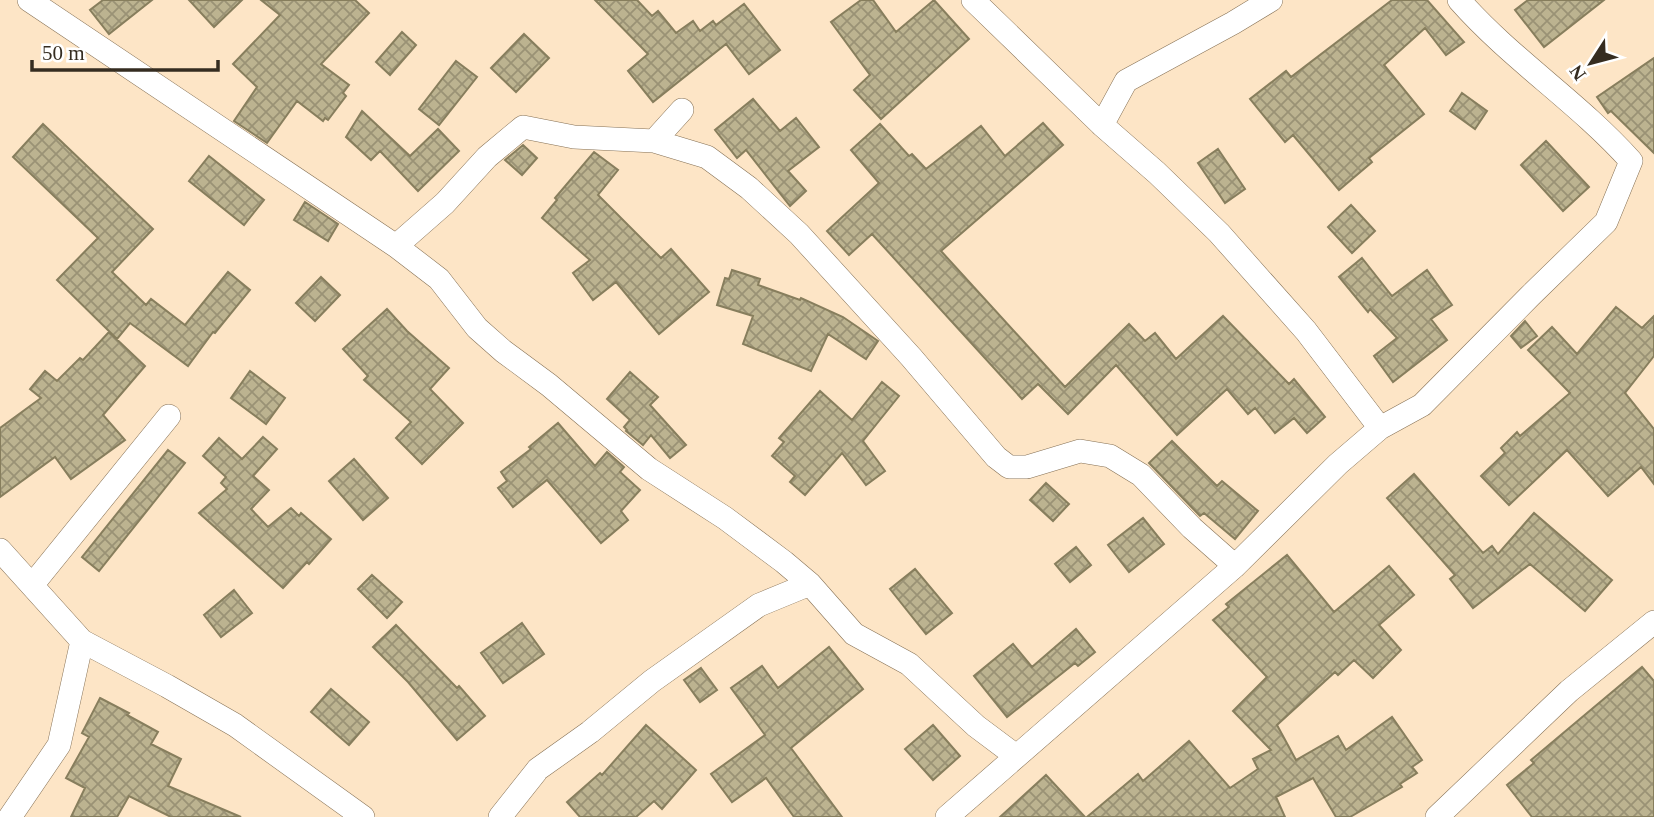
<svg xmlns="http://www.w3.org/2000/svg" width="1654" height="817" font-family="'Times New Roman',serif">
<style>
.building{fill:url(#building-cross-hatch);stroke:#877e5d;stroke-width:2}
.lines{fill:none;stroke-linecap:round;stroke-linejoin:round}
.street-casing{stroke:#867155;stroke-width:24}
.street{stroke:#fff;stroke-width:23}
</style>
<defs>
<pattern id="building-cross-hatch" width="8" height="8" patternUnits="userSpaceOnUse" patternTransform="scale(1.75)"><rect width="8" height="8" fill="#bcb390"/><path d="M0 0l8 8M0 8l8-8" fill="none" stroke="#9a9275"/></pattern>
</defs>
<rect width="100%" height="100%" fill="#fde5c6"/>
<path class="building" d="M103 0H152L109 34 90 10Z
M189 0H242L214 27Z
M261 0H355L369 13 321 64 349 85 343 93 346 96 328 120 325 118 323 121 297 101 267 143 234 121 257 87 233 64 280 15Z
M595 0H637L652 16 658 11 676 33 693 21 700 31 713 21 716 25 744 4 780 50 749 74 726 44 653 102 628 71 648 54Z
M861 0H873L896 32 934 0 969 39 881 119 854 90 870 75 831 22Z
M1392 0H1427L1464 42 1446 55 1425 28 1384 65 1424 114 1369 158 1372 162 1339 190 1293 135 1285 142 1250 99 1286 71 1291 77Z
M1528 0H1604L1544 47 1515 10Z
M402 32 416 45 390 75 376 62Z
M524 34 549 58 516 92 491 68Z
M1654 58V153L1611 111 1608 113 1597 97Z
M456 61 477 77 439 125 419 109Z
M1462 93 1487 111 1475 129 1450 111Z
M753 99 780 131 796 118 819 147 788 171 806 191 790 206 746 150 737 158 715 130Z
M362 111 410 156 438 129 459 151 418 191 380 151 371 160 346 137Z
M1043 123 1063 145 941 251 1065 387 1129 324 1145 341 1155 333 1176 359 1223 316 1289 384 1294 379 1325 417 1307 433 1294 418 1275 433 1255 408 1248 414 1227 389 1177 435 1116 365 1068 414 1038 384 1022 399 872 234 849 255 827 231 879 183 851 150 880 124 909 156 912 154 926 169 981 126 1005 156Z
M43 124 153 229 112 272 146 305 151 299 185 325 228 272 250 290 215 333 213 332 188 366 130 323 117 339 57 280 98 238 13 157Z
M1546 141 1589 187 1563 211 1521 165Z
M523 145 537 158 522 175 505 160Z
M1218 149 1245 189 1225 203 1198 163Z
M594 152 618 170 598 195 661 258 671 249 709 292 659 334 616 282 593 300 573 273 590 260 542 218 557 200 555 198Z
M209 156 264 200 244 225 189 181Z
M305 202 338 224 328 241 294 220Z
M1351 205 1375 231 1352 253 1328 227Z
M1362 258 1392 296 1427 270 1452 305 1431 319 1447 340 1393 382 1374 356 1397 338 1370 309 1368 312 1339 277Z
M732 270 760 279 758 285 800 300 801 298 843 317 878 341 866 359 828 334 811 371 743 344 753 316 717 305 725 278 729 279Z
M321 277 340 295 315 321 296 303Z
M1616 307 1642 328 1654 316V356L1625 393 1654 429V484L1641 467 1608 496 1567 450 1509 505 1481 476 1505 453 1501 448 1517 432 1520 436 1570 393 1528 350 1552 327 1577 354Z
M387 309 407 331 449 368 430 389 463 423 422 464 396 438 411 422 364 380 368 376 343 349Z
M1525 321 1537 336 1521 348 1511 336Z
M109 332 145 366 103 415 125 440 71 479 55 457 0 497V428L41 398 30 389 45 371 57 381 80 358 83 360Z
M250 371 285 398 266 424 231 398Z
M630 372 658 397 650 405 686 445 670 458 651 435 643 445 626 431 627 430 624 427 630 420 607 399Z
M882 382 899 396 863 441 885 471 866 485 842 453 805 495 790 482 795 476 772 456 784 442 779 438 820 391 852 420Z
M558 423 595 466 607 452 624 467 620 472 640 490 621 511 628 520 601 543 547 480 513 507 498 488 507 481 501 472 531 449 529 447Z
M263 437 277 449 253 476 269 490 251 509 268 527 291 508 299 516 301 513 331 539 309 564 307 562 283 588 199 513 227 489 221 483 226 477 203 456 219 438 242 459Z
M1172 441 1217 486 1222 481 1258 511 1235 539 1204 513 1200 516 1149 463Z
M168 450 185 463 99 571 82 557Z
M354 459 388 498 363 520 329 481Z
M1414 474 1483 553 1492 546 1498 554 1534 513 1612 580 1585 611 1530 564 1473 608 1450 579 1455 575 1387 498Z
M1046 483 1069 504 1053 521 1030 500Z
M1143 518 1164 544 1129 572 1108 545Z
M1076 547 1091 565 1070 582 1055 564Z
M1287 555 1334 612 1389 566 1414 595 1379 625 1401 650 1373 678 1354 660 1338 675 1335 672 1277 725 1296 760 1338 736 1346 750 1392 717 1422 760 1412 767 1417 773 1400 784 1402 787 1350 817H1336L1313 778 1276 797 1285 817H1087L1138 774 1143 781 1189 741 1230 788 1258 769 1253 759 1271 750 1233 711 1267 677 1213 620 1229 607 1226 604Z
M915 569 952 613 926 634 890 589Z
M372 575 402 602 387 618 358 589Z
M234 590 252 613 221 637 204 615Z
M522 623 544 654 503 683 481 653Z
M396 625 457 688 459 686 485 716 457 740 408 682 373 647Z
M1076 629 1095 652 1078 666 1075 663 1007 717 974 676 1013 644 1032 667Z
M829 647 863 689 791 748 842 817H794L766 778 732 802 711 774 765 735 731 688 762 666 778 688Z
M1642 667 1654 681V817H1532L1507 785 1534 763 1531 760Z
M701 668 717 690 700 702 684 680Z
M331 689 369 722 349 745 311 712Z
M100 698 129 713 127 715 158 732 151 744 181 759 168 786 241 817H171L129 796 117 817H71L85 788 66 778 89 737 82 733Z
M646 725 696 770 662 809 654 801 636 817H580L567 802 600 773 602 775Z
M933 725 960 756 933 780 905 749Z
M1046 775 1085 817H1000Z"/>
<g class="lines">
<defs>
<path id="street" d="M29 0 396 246 439 279 477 328 503 351 549 385 649 469 725 518 784 562 810 584 854 634 909 664 976 726 1016 756
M973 0 1102 125 1157 173 1219 233 1306 331 1380 428
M1102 125 1126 81 1233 23 1271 0
M654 141 682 110
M396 246 445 203 487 157 523 127 574 137 654 141 707 157 749 188 799 234 911 357 996 457 1009 467H1027L1080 451 1110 456 1141 475 1192 528 1235 566
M0 550 82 641 167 686 235 725 363 817
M33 584 169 416
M10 817 59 745 82 641
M500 817 538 769 590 732 652 681 759 605 810 584
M947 817 1235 566 1338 464 1380 428 1422 405 1530 296 1606 222 1631 161C1578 102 1512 60 1459 0
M1437 817 1569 691 1654 622"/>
</defs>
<use href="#street" class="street-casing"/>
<use href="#street" class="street"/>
</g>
<g transform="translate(1591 63) rotate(234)" stroke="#ffffff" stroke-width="5" paint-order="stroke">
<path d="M0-5L12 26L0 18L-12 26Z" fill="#352c20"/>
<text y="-10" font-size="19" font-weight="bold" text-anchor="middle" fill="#352c20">N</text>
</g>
<path d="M32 60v10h186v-10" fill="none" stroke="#352c20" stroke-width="3.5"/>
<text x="42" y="60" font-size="21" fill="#352c20" stroke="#ffffff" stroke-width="5" paint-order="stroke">50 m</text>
</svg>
